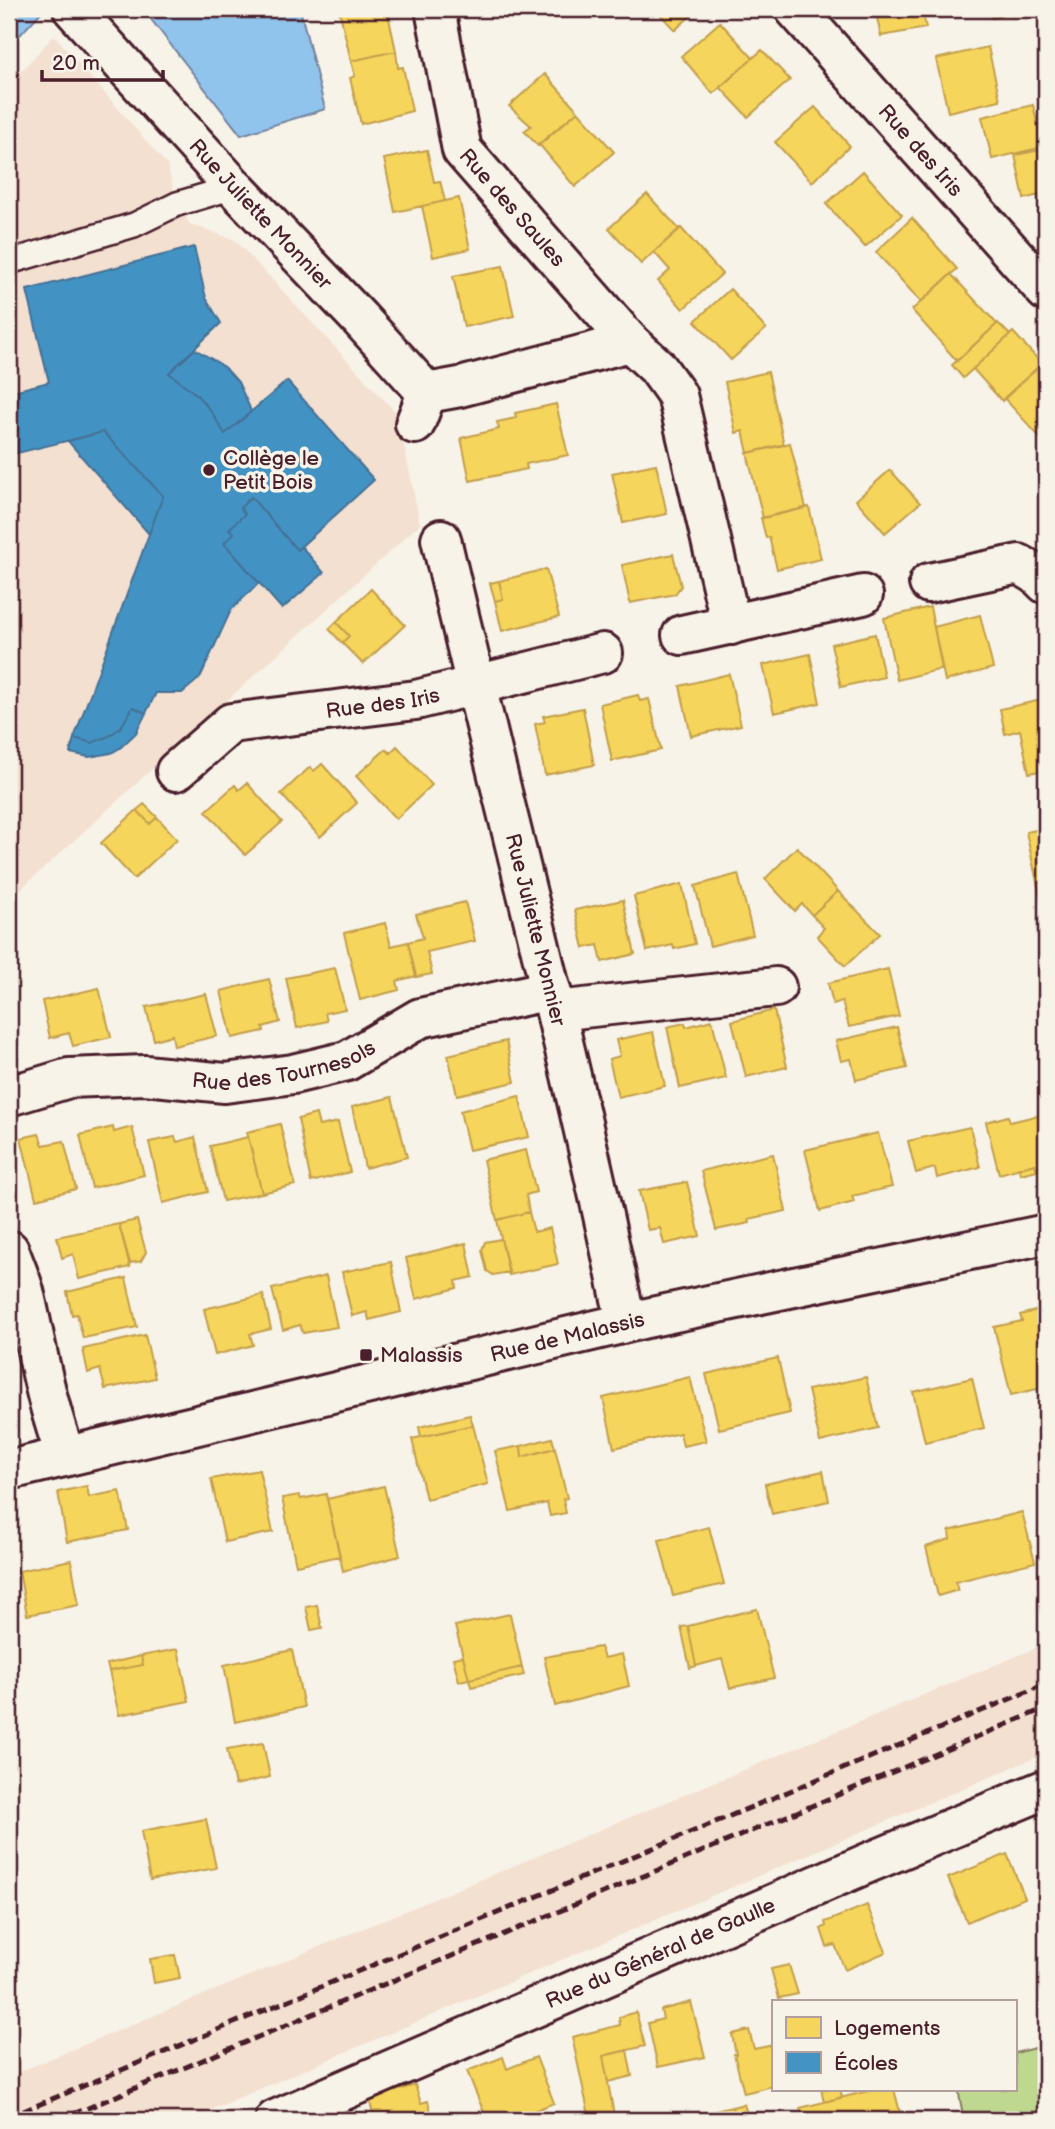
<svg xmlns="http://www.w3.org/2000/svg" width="1055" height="2129" font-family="'Balsamiq Sans',sans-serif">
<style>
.built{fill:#f3e0d1}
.green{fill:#bed88f;stroke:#847c5d;stroke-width:2}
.water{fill:#90c4ed;stroke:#74829f;stroke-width:2}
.homes{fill:#f6d55c;stroke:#c29e4d;stroke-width:2}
.schools{fill:#4393c3;stroke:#457095;stroke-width:2}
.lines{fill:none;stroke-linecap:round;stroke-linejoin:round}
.lane-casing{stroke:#4a1f2b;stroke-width:28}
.street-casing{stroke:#4a1f2b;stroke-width:44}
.lane{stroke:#f7f3e8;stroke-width:23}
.street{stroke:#f7f3e8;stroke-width:38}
.rail{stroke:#4a1f2b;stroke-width:5;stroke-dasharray:10 5;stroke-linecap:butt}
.poi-dot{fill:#4a1f2b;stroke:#f7f3e8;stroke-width:2.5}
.labels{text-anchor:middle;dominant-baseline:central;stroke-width:7;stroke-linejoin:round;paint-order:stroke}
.street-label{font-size:21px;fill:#4a1f2b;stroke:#f7f3e8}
.poi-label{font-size:21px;fill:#4a1f2b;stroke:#f7f3e8;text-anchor:start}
</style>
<rect width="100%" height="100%" fill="#f7f3e8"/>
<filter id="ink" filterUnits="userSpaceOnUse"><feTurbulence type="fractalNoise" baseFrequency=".0143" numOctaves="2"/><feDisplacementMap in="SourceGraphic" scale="14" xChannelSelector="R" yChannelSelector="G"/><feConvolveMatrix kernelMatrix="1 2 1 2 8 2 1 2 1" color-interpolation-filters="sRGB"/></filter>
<g filter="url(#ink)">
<path class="built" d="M54 35 167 165 177 204 190 224 235 240 398 415 420 524 9 900V85Z
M1046 1644V1753L187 2120H9V2076Z"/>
<path class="green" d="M1046 2045V2120H964L958 2089H1015V2053Z"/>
<path class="water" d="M9 9H44L9 47Z
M143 9H300L325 109 241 135Z"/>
<path class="homes" d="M339 9H387L396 51 351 61Z
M655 9H698L675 30Z
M875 9H922L926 28 881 36Z
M990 9H1033L992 18Z
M720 22 753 58 713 94 681 56Z
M988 47 1000 100 948 112 936 59Z
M762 50 790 80 748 117 720 87Z
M396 51 398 68 403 67 412 111 361 124 350 78 355 76 351 61Z
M545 74 578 111 538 146 524 131 531 126 509 106Z
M1033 105 1043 147 992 159 982 117Z
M815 107 850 146 812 182 775 142Z
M578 111 614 152 575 187 539 144Z
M1046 149V193L1024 199 1015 155Z
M427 150 434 182 440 181 445 201 395 212 384 159Z
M863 171 902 215 865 247 826 204Z
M1046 193V223H1045L1038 195Z
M647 194 679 229 641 264 609 228Z
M459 198 470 249 433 257 422 206Z
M912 218 957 269 921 302 876 252Z
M681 228 722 274 683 309 658 281 670 270 654 252Z
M503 266 514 316 464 327 453 276Z
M951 274 997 324 957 361 912 310Z
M730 289 766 329 731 360 695 321Z
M998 323 1010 335 963 378 952 365Z
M1013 332 1042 364 1002 401 973 369Z
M1038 367 1046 376V444L1004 398Z
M768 372 784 445 748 453 743 431 736 433 725 382Z
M556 404 568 455 526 464 527 469 470 481 461 438 499 429 497 422 516 418 515 413Z
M790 443 806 508 763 518 747 453Z
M656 464 667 514 623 523 612 473Z
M890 470 920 503 885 533 856 500Z
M809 507 821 559 777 569 769 537 766 538 761 518Z
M673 554 681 586 675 594 630 603 622 565Z
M546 569 559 617 502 631 495 601 503 599 499 581Z
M499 581 503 599 495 601 490 583Z
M371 589 405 625 363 664 342 643 349 636 336 622Z
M930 607 942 669 897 680 884 618Z
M980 615 993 668 945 681 934 627Z
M336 622 349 636 342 643 329 629Z
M875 634 884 677 841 687 831 644Z
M810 654 820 703 774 713 763 665Z
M729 674 741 725 691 736 680 686Z
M638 695 640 701 649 699 661 750 612 761 600 704Z
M1046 699V770L1029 773 1020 730 1005 734 1000 709Z
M583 708 594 765 545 775 535 724 545 722 543 716Z
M397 746 432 785 396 819 356 776 386 749 390 753Z
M322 764 357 803 320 837 281 794 310 767 314 771Z
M247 783 282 822 245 855 206 811 235 785 239 790Z
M144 804 157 817 150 824 137 810Z
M137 810 150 824 157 817 177 839 134 879 101 843Z
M1046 828V923L1026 832Z
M797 847 838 891 812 915 802 904 795 911 765 879Z
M738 874 753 935 710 946 695 886Z
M682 884 695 944 674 949 673 945 647 951 634 896Z
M838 891 880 934 845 966 817 936 824 928 812 915Z
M623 900 635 954 602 962 598 945 584 948 575 910Z
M465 902 475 941 427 952 432 974 416 977 408 942 423 938 416 914Z
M385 923 391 946 408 942 416 976 397 981 399 990 360 1000 344 933Z
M335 968 345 1009 325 1013 327 1021 297 1028 286 978Z
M888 969 899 1016 849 1027 842 1001 833 1004 828 983Z
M269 979 280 1022 263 1027 264 1031 232 1038 221 991Z
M99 988 111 1037 73 1046 69 1033 50 1038 42 1001Z
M206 994 217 1036 174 1046 172 1035 154 1040 146 1007Z
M774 1010 787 1067 746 1077 732 1021Z
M712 1020 726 1078 680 1088 667 1027 685 1023 686 1027Z
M897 1027 907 1068 856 1080 851 1059 841 1061 836 1041Z
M653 1032 665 1086 618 1097 609 1059 620 1056 616 1040Z
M506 1041 515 1082 457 1095 448 1055Z
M519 1096 529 1137 469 1150 460 1111Z
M392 1097 407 1157 365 1168 352 1107Z
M316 1114 319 1126 338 1122 350 1172 311 1182 298 1119Z
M1044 1114 1046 1124V1168L1037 1170 1035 1164 999 1174 986 1122 1008 1116 1010 1122Z
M280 1124 295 1185 262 1193 247 1132Z
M113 1127 114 1132 132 1127 144 1175 92 1188 80 1135Z
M970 1127 980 1167 937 1178 935 1168 916 1173 908 1141Z
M878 1133 892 1187 852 1196 854 1202 820 1211 805 1150Z
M39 1134 43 1145 64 1141 76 1189 36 1199 21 1138Z
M175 1137 177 1142 195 1137 208 1192 163 1203 149 1142Z
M248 1137 262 1193 223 1201 210 1146Z
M526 1150 536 1192 526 1195 529 1212 497 1220 483 1160Z
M773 1154 786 1211 749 1219 750 1223 716 1230 701 1171Z
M1035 1164 1037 1170 1021 1174 1019 1168Z
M687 1182 700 1236 664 1244 660 1228 648 1230 639 1191Z
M529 1212 534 1232 550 1228 558 1264 509 1275 497 1220Z
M137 1220 146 1252 141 1261 130 1263 119 1224Z
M119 1224 130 1267 79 1279 73 1254 62 1258 57 1237Z
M501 1239 509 1272 493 1275 487 1271 482 1250 485 1242Z
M466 1243 473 1277 456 1281 457 1288 416 1299 406 1258Z
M391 1262 401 1312 369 1320 367 1312 352 1316 342 1272Z
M326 1276 337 1327 303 1333 300 1325 283 1330 272 1289Z
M126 1278 137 1327 83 1338 77 1314 72 1315 67 1292Z
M263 1295 271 1329 250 1334 253 1345 215 1355 204 1309Z
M1046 1308V1364L1044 1365 1046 1387 1011 1395 994 1327 1022 1321 1020 1315Z
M145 1335 155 1378 105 1389 100 1369 88 1373 83 1349Z
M778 1358 790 1413 719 1429 706 1374Z
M690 1377 706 1441 683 1446 680 1433 614 1448 603 1398Z
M866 1377 878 1428 820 1442 808 1390Z
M972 1378 984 1428 925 1442 913 1392Z
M470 1415 473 1425 421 1437 419 1427Z
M473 1425 488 1484 426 1499 412 1439Z
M552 1438 555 1448 522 1457 521 1446Z
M521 1446 522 1457 555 1448 567 1498 563 1499 566 1513 550 1516 547 1503 510 1511 495 1451Z
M259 1470 273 1532 225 1542 211 1479Z
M823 1471 829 1501 772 1514 765 1484Z
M87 1486 89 1497 120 1491 128 1530 67 1542 58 1492Z
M384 1486 400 1556 343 1571 327 1499Z
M326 1494 340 1556 296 1565 282 1498 299 1495 301 1499Z
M1022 1512 1035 1562 955 1582 958 1590 938 1596 926 1547 950 1539 949 1531Z
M709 1527 724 1584 673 1596 659 1540Z
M71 1560 79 1605 27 1615 19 1571Z
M317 1605 322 1628 311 1630 306 1607Z
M757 1609 774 1678 730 1688 722 1659 696 1666 688 1626Z
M510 1614 522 1667 469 1679 455 1626Z
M688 1626 696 1666 690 1668 681 1627Z
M600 1647 604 1658 622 1654 629 1686 555 1706 544 1657Z
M178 1649 189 1701 119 1715 109 1671 143 1665 141 1656Z
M292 1650 304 1707 235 1722 224 1665Z
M141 1656 143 1665 109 1671 107 1664Z
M463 1656 469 1679 459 1681 453 1658Z
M522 1667 524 1675 471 1687 469 1679Z
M9 1733 14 1766 9 1767Z
M263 1743 270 1777 235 1785 227 1749Z
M206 1819 216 1868 150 1880 141 1831Z
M1007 1854 1025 1898 967 1922 948 1878Z
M867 1905 886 1952 845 1970 835 1945 827 1947 821 1929 826 1926 825 1922Z
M175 1955 180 1978 154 1983 150 1959Z
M789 1965 798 1994 779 1998 771 1969Z
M691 2002 705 2057 658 2067 648 2023 663 2019 661 2010Z
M636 2012 645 2046 603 2056 615 2120H590L572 2037 620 2025 619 2017Z
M749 2030 754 2049 773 2045V2086L744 2093 734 2054H736L732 2034Z
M627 2050 632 2076 608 2082 603 2056Z
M503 2057 507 2069 536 2057 554 2103 510 2120H487L467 2071Z
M415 2085 421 2103 428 2101 433 2120H375L369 2099Z
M821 2089H840L842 2097 824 2102Z
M876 2089H894L902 2120H803L800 2108Z
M744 2104 749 2120H735L732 2107Z
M732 2107 735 2120H677Z"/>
<path class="schools" d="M194 247 206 298 221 323 169 373 196 394 210 410 225 434 287 381 374 480 297 550 251 497 240 508 245 514 229 529 234 533 224 543 259 583 231 610 200 678 182 693H156L146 713 133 707 121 727 109 736 92 743 74 738 163 496 103 432 9 455V392L49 382 27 290Z
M195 349 220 364 229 372 238 382 249 406 251 412 225 434 210 410 196 394 169 373Z
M103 432 163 496 149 534 68 441Z
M251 497 297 550 301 546 324 573 282 609 224 543 234 533 229 529 245 514 240 508Z
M133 707 146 713 136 733 120 748 111 753 89 757 70 753 74 738 92 743 109 736 121 727Z"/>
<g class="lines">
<defs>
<path id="lane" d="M9 262 134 225 177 204 234 187"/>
<g id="street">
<path id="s1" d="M73 9 234 187 360 319 427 393 415 424"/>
<path id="s2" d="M435 9 462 150 630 342 657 367 677 395 731 625"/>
<path id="s3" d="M795 9 1046 291"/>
<path d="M427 393 460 387 630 342"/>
<path id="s4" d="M441 539C502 801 572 1060 626 1323"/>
<path d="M929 583 1019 564 1036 574 1046 584"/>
<path d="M682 635 863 595"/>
<path id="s5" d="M176 771 231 723 416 700 603 653"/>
<path d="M556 1011 776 987"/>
<path id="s6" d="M9 1096 69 1078 145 1075 225 1083 293 1074 347 1061 420 1018 551 990"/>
<path d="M9 1250C14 1264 20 1277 24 1291 37 1346 45 1402 66 1456"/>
<path id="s7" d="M9 1470 642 1319 1046 1234"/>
<path id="s8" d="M275 2120 868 1863 1046 1789"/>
</g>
</defs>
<use href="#lane" class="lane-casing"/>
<use href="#street" class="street-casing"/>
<use href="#lane" class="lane"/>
<use href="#street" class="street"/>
<path class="rail" d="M9 2117 1046 1684
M59 2120 1046 1708"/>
</g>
</g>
<g class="poi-dot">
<circle cx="209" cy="470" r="7"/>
<rect x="359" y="1348" width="14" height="14" rx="3.5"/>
</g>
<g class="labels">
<g class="street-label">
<text stroke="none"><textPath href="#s3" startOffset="189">Rue des Iris</textPath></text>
<text stroke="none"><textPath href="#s2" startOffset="220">Rue des Saules</textPath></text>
<text stroke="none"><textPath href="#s1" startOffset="278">Rue Juliette Monnier</textPath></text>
<text stroke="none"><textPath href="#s5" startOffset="226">Rue des Iris</textPath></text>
<text stroke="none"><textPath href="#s4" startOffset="402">Rue Juliette Monnier</textPath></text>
<text stroke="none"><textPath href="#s6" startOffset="280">Rue des Tournesols</textPath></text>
<text stroke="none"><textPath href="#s7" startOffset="574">Rue de Malassis</textPath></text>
<text stroke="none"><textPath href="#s8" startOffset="420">Rue du Général de Gaulle</textPath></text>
</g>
<g class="poi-label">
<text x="223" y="458">Collège le<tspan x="223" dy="24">Petit Bois</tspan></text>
<text x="380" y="1355">Malassis</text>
</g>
</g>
<rect width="1055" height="2129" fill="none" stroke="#f7f3e8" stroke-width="35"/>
<rect x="18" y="18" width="1020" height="2094" fill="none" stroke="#4a1f2b" stroke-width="2.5" filter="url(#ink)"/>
<rect x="772" y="2000" width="245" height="91" fill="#f7f3e8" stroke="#b29e9c" stroke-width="2"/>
<rect x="786" y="2017" width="35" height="21" fill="#f6d55c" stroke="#b29e9c" stroke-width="2"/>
<text x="834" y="2035" font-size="21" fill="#4a1f2b">Logements</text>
<rect x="786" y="2052" width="35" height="21" fill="#4393c3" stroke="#b29e9c" stroke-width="2"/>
<text x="834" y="2070" font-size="21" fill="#4a1f2b">Écoles</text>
<path d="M42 70v10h121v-10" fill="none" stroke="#4a1f2b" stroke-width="3.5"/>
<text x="52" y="70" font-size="21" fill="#4a1f2b" stroke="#f7f3e8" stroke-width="5" paint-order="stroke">20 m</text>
</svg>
